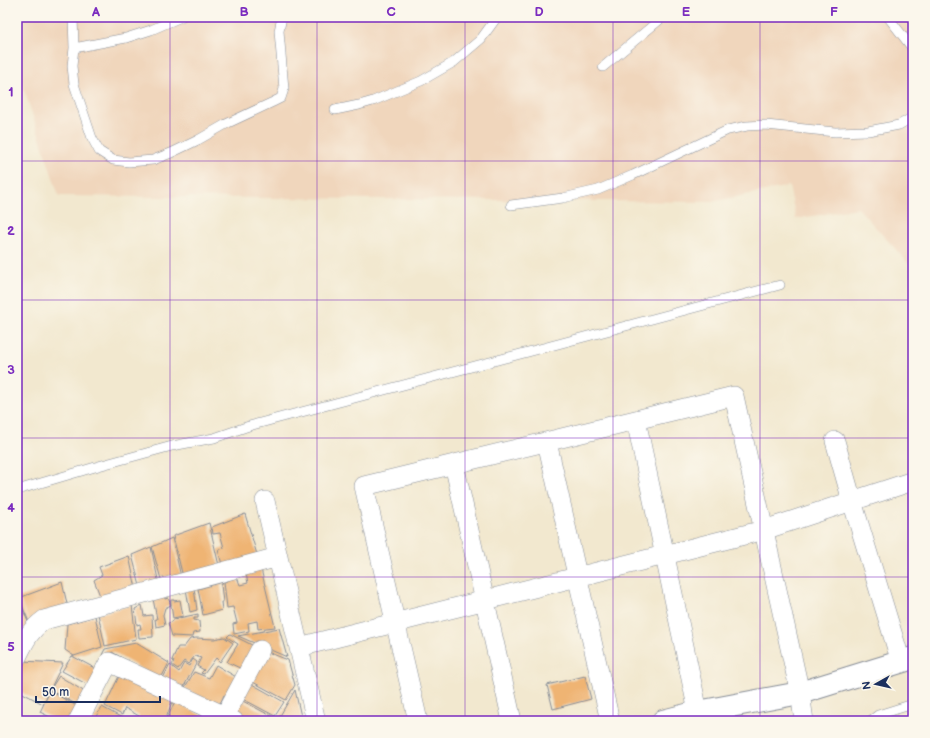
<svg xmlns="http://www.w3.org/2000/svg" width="930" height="738" font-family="'Balsamiq Sans',sans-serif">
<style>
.built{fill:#f0d6bc}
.building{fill:#efb473}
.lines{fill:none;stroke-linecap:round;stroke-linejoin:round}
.service-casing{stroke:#868c96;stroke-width:10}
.minor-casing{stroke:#868c96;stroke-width:20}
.tertiary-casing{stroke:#868c96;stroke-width:24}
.service{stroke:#fff;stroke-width:9}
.minor{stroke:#fff;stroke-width:19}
.tertiary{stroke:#fff;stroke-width:22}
.grid{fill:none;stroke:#7b2cbf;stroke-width:1;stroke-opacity:0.55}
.neatline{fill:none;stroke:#7b2cbf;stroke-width:1.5}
.grid-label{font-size:13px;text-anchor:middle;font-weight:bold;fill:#7b2cbf}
</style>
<rect width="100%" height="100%" fill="#fbf7ec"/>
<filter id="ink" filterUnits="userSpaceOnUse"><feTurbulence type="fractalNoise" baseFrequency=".025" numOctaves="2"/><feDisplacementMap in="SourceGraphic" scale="8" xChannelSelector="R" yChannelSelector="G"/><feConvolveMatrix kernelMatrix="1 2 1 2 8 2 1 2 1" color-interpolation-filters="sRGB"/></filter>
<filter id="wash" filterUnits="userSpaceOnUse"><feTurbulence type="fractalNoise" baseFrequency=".012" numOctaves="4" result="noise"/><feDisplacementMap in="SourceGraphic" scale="16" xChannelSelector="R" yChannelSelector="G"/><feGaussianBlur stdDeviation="0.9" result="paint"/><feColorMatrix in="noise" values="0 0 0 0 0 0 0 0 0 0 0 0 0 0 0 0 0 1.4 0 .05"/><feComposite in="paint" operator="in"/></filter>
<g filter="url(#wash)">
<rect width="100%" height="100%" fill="#f2e8cf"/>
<path class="built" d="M17 17H913V295L910 265 858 208 796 219 789 186 711 202 59 196 17 68Z"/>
<g id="blocks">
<path class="building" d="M245 514 258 558 223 568 218 550 224 548 220 533 213 534 212 527Z
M209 523 220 570 183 577 173 536Z
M172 538 181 577 162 583 152 547Z
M151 547 159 584 141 590 132 555Z
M129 556 137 593 102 601 94 580 102 575 99 567Z
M261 569 275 627 258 629 257 621 248 623 249 631 234 634 233 624 237 623 233 607 227 608 224 582 237 577 240 585 248 583 246 574Z
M62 582 68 608 29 622 19 598Z
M223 582 221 585 223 602H221L222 610 203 615 198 589Z
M194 588 197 610 190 612 186 589Z
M17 596 29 624 17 637Z
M164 596 165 599 168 598 171 605V600H174V601L180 600 183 616 173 618 171 605 165 608 163 615 165 625 156 627 155 619H157L153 599Z
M132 605 136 639 105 646 98 614Z
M142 605 144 616 152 615 153 637 139 638 138 629H141L140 624 137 625 135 609Z
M198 614V618H194V620L199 621 200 632 193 633 192 637 172 636 168 623 172 622 174 619Z
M95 616 102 647 74 656 65 650 67 624Z
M279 628 287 657 238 636Z
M230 634 254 646 242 669 227 662 238 644 227 637Z
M224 637 233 643 220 662 216 658 204 674 201 673 204 670 197 666 201 658 195 656 188 664 184 661 178 669 172 665 174 661 172 660 178 647H184L190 639 196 638 214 639Z
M136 643 169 663 160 680 112 652 109 659 102 655 105 649Z
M265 651 288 660 295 685 286 700 251 681Z
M72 656 102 672 94 688 62 671Z
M193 659 197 662 183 688 163 678 170 665 179 672 184 663 189 666Z
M21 661 63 663 43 704 17 690V670Z
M216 665 238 678 227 696 224 695 219 706 184 689 194 672 209 678Z
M120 674 173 699 165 721H137L139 716 125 708 122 715 105 706Z
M59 676 90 695 83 708 50 690Z
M585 676 591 699 553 709 547 685Z
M250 683 284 702 275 716 241 698Z
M295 690 302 721H277Z
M50 691 82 709 76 721H58L40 712Z
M239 699 275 718 274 721H238L230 717Z
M175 701 191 710 212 721H166Z
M102 707 124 719V721H93Z"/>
</g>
</g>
<g filter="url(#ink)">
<use href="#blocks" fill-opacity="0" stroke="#868c96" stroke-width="1"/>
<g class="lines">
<defs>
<path id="service" d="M73 17 74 48 72 66 74 84 92 138 99 151 113 160 129 162 153 160 171 153 198 140 226 124 273 102 281 98 284 89 279 31 282 17
M888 17 913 49
M74 48 126 38 151 30 181 17
M603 67 663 17
M335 110 359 105 373 101 421 81 454 62 481 39 497 17
M511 205 563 198 598 190 633 175 728 130 747 126 766 125 835 132 868 131 899 125 913 117
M17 490 102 465 172 446 214 438 249 426 780 285
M870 721 878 715 913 704"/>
<path id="minor" d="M636 420 700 721
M835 441 852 501 901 662
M547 442 610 721
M454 464 512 721
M265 501 316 721
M299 647 764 530 913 481
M17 657C25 641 29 631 44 620L278 557
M78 721 109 662 225 716 234 721
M222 721 260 650
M418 721 364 486 734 396 800 693 804 721"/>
<path id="tertiary" d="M663 721 698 712 800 693 913 658"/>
</defs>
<use href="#service" class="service-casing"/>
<use href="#minor" class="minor-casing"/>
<use href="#tertiary" class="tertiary-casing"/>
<use href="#service" class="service"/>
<use href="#minor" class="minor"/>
<use href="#tertiary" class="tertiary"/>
</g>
</g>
<path class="grid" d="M170 17V721M317 17V721M465 17V721M613 17V721M760 17V721M17 161H913M17 300H913M17 438H913M17 577H913"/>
<rect width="930" height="738" fill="none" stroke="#fbf7ec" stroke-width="44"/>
<g transform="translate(876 684) rotate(262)" stroke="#fbf7ec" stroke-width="3" paint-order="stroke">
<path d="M0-3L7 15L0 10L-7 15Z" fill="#1b2f5e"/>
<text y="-6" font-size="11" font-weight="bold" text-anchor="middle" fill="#1b2f5e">N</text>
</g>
<path d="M36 696v6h124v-6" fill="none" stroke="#1b2f5e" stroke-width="2"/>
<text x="42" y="696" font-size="12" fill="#1b2f5e" stroke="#fbf7ec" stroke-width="3" paint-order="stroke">50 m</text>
<rect x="22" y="22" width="886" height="694" class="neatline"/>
<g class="grid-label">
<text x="96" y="16">A</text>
<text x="244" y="16">B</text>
<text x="391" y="16">C</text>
<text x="539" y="16">D</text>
<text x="686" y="16">E</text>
<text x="834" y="16">F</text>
<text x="11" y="96">1</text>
<text x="11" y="235">2</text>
<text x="11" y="374">3</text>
<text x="11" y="512">4</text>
<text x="11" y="651">5</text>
</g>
</svg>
